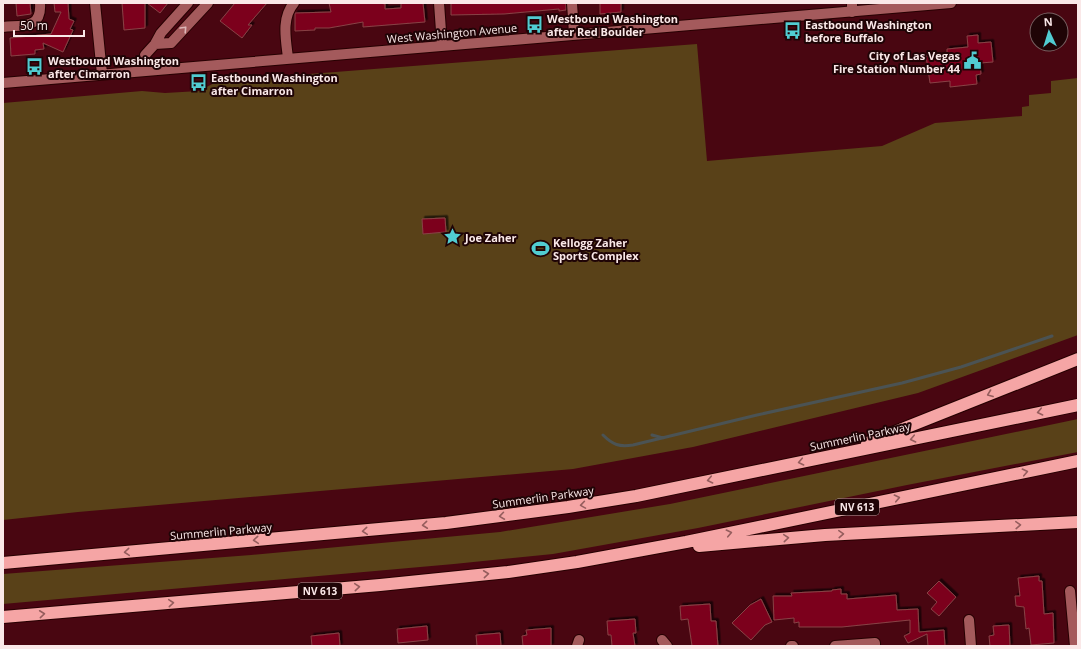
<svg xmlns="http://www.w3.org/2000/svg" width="1081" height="649" font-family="'Open Sans',sans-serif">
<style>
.green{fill:#594118}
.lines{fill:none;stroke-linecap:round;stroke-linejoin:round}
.stream{stroke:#4b5354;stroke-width:3}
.building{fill:#7c021f;stroke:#884245;filter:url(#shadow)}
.street-casing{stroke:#270002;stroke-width:12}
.secondary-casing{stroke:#270002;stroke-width:12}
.highway-casing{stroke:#270002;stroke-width:14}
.street{stroke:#a45a5c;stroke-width:10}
.secondary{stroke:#a45a5c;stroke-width:10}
.highway{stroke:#f5a5a5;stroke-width:12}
.oneway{stroke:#dcb6b7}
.oneway2{stroke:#955d5d}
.labels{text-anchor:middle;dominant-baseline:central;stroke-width:4;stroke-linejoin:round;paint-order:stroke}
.shield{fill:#1f0406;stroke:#b8a4a4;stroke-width:1}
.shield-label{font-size:10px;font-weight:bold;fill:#fae8e8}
.poi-label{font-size:11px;font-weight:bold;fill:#fae8e8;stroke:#1f0406;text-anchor:start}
.street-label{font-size:11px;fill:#fae8e8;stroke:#1f0406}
</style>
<defs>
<filter id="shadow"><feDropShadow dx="2.5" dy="-2.5" stdDeviation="0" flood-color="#0009"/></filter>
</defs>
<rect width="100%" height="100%" fill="#490611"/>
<path class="green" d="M697 44 707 161 882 146 935 123 1022 116V107L1029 106V95L1051 93V81L1078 78V335L918 393 693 447 573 469 78 512 3 520V103L142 91 165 93 199 91 218 81Z
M1078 419V452L907 485 698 528 553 554 454 564 3 604V574L251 555 500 532 670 504Z"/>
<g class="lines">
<path class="stream" d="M603 435C613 445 619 447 633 445L757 415 902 383 961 367 1052 336
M652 435 663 438"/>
</g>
<path class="building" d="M16 3H30L31 14 17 16Z
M54 3H68L69 19 74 21 70 29 73 30 63 52 43 43 44 49 35 50V54L11 56 10 38 51 34 61 12H55Z
M122 3H145V28L124 30Z
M147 3H168L160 13Z
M235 3H267L248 25H252L242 38 220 21Z
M329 3H380L385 4V9L401 8V3H423L425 22 363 27V22L329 28H315V30L295 31V13L331 12Z
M451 3H566V10L559 11V9L504 14 451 15Z
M600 3H621V12L600 14Z
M978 35V43L991 42 993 62 980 63 981 74 976 75 977 84 950 87V81L930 83 926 56 947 55V49L968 47 967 36Z
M445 218 446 232 423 234 422 219Z
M1039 576V581H1042L1044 614 1053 613 1054 643 1031 645 1029 628 1026 629 1024 607 1016 606 1015 596H1020L1018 578Z
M939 581 956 597 939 616 931 609 937 602 927 593Z
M841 589V594H847V599L896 595 897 610 918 609 919 632 944 630 945 646H928L927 634 908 643 904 636 910 633V620L842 627H799V622L794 623V618L774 620 773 596H792L791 593 832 591V590Z
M761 599 772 622 765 625 751 640 732 623 750 605Z
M710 604 711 621H716L718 646H692L688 619 681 620 680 606Z
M635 619 636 633H633L635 646H612L611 635H608L607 621Z
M1009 625 1010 646H990L989 636 994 635 993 626Z
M427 626 428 640 398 643 397 629Z
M551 628V646H523L522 636 527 635 526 630Z
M339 633 340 646H312L311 636Z
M500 633 501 646H477L476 635Z"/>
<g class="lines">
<defs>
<path id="street" d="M439 3 442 45
M572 3 574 34
M852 3V12
M3 27C23 25 42 29 40 3
M155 44 171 43 208 3
M288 58C286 40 281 18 294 3
M145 70V55L155 44 161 33 188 3
M1070 591 1075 646
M969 620 971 646
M662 640 667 646
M577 646 579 640
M791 646H793
M835 646 875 643V646"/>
<path id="secondary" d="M95 3 102 74
M3 83 951 3"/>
<path id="highway" d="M867 443 1078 359
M699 546 825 535 1078 522
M3 563 446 523 568 507 636 496 1078 405
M3 617 380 585 508 572 577 562 686 542 1078 461"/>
</defs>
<use href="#street" class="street-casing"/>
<use href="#secondary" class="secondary-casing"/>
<use href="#highway" class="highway-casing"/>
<use href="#street" class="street"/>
<use href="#secondary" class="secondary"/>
<use href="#highway" class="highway"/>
</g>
<defs><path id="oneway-chevron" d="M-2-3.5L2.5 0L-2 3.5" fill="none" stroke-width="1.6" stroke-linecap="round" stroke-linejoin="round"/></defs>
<use class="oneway" href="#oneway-chevron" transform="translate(184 29) rotate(-47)"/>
<g class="oneway2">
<use href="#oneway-chevron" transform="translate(990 394) rotate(159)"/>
<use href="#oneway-chevron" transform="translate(1040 412) rotate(168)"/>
<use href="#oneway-chevron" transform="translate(913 439) rotate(168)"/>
<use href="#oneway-chevron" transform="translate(801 462) rotate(168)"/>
<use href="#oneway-chevron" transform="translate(1025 472) rotate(-12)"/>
<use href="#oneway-chevron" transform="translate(710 480) rotate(168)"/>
<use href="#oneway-chevron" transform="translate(897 498) rotate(-12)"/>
<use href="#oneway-chevron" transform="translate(583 505) rotate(171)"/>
<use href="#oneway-chevron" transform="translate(502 516) rotate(172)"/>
<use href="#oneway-chevron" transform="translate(425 525) rotate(174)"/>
<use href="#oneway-chevron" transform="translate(1018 525) rotate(-3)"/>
<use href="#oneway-chevron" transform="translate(365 531) rotate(175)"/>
<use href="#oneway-chevron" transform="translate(729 533) rotate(-12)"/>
<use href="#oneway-chevron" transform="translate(841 534) rotate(-3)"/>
<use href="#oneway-chevron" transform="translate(786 538) rotate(-5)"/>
<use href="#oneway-chevron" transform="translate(256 540) rotate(175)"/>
<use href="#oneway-chevron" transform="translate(127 552) rotate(175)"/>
<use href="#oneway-chevron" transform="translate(486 574) rotate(-6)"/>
<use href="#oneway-chevron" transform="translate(357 587) rotate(-5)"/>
<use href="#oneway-chevron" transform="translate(171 603) rotate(-5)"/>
<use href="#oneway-chevron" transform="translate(42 614) rotate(-6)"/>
</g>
<defs>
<symbol id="bus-bare" viewBox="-9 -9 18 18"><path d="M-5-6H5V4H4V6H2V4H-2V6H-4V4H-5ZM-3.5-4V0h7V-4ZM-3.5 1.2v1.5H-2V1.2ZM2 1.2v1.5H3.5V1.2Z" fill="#51ccd1" stroke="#1f0406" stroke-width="2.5" paint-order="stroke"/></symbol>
<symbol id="civic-bare" viewBox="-9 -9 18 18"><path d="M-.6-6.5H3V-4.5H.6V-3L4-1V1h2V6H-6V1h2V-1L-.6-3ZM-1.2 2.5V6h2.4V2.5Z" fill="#51ccd1" stroke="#1f0406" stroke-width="2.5" paint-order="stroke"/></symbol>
<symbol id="sight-bare" viewBox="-9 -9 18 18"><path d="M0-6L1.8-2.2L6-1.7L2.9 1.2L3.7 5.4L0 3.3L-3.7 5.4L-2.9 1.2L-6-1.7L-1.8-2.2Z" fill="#51ccd1" stroke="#1f0406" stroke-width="2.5" paint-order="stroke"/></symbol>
<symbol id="stadium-bare" viewBox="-9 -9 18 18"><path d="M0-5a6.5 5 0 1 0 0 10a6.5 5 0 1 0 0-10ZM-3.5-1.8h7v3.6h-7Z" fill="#51ccd1" stroke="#1f0406" stroke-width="2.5" paint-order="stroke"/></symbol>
</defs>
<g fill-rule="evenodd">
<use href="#bus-bare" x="522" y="12" width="25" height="25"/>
<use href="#bus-bare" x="780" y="18" width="25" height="25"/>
<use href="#civic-bare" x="960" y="48" width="25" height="25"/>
<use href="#bus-bare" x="22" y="54" width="25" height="25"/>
<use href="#bus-bare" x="186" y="70" width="25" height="25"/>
<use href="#sight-bare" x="440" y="224" width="25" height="25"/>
<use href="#stadium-bare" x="528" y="236" width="25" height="25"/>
</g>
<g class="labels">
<g class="shield">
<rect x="835" y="499" width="44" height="16" rx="3"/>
<rect x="298" y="583" width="44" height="16" rx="3"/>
</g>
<g class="shield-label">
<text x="857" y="507">NV 613</text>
<text x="320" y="591">NV 613</text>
</g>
<g class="poi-label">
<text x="547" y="18">Westbound Washington<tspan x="547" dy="13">after Red Boulder</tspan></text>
<text x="805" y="24">Eastbound Washington<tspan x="805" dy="13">before Buffalo</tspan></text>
<text x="960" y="55" text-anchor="end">City of Las Vegas<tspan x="960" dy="13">Fire Station Number 44</tspan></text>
<text x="48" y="60">Westbound Washington<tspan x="48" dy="13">after Cimarron</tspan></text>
<text x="211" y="77">Eastbound Washington<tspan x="211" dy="13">after Cimarron</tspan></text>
<text x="465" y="237">Joe Zaher</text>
<text x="553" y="242">Kellogg Zaher<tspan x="553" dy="13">Sports Complex</tspan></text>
</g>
<g class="street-label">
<text transform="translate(452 33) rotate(-5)">West Washington Avenue</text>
<text transform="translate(860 436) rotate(-12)">Summerlin Parkway</text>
<text transform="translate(543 497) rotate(-8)">Summerlin Parkway</text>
<text transform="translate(221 531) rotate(-5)">Summerlin Parkway</text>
</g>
</g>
<rect width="1081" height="649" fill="none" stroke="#fae8e8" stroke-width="8"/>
<g transform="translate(1049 32) rotate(356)"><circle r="19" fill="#1f0406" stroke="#775f60"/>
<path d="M0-3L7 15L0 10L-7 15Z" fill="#51ccd1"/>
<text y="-6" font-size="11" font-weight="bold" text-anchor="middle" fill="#fae8e8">N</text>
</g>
<path d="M14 30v6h70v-6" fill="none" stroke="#fae8e8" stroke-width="2"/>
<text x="20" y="30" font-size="12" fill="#fae8e8" stroke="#1f0406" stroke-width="3" paint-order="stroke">50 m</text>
</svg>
